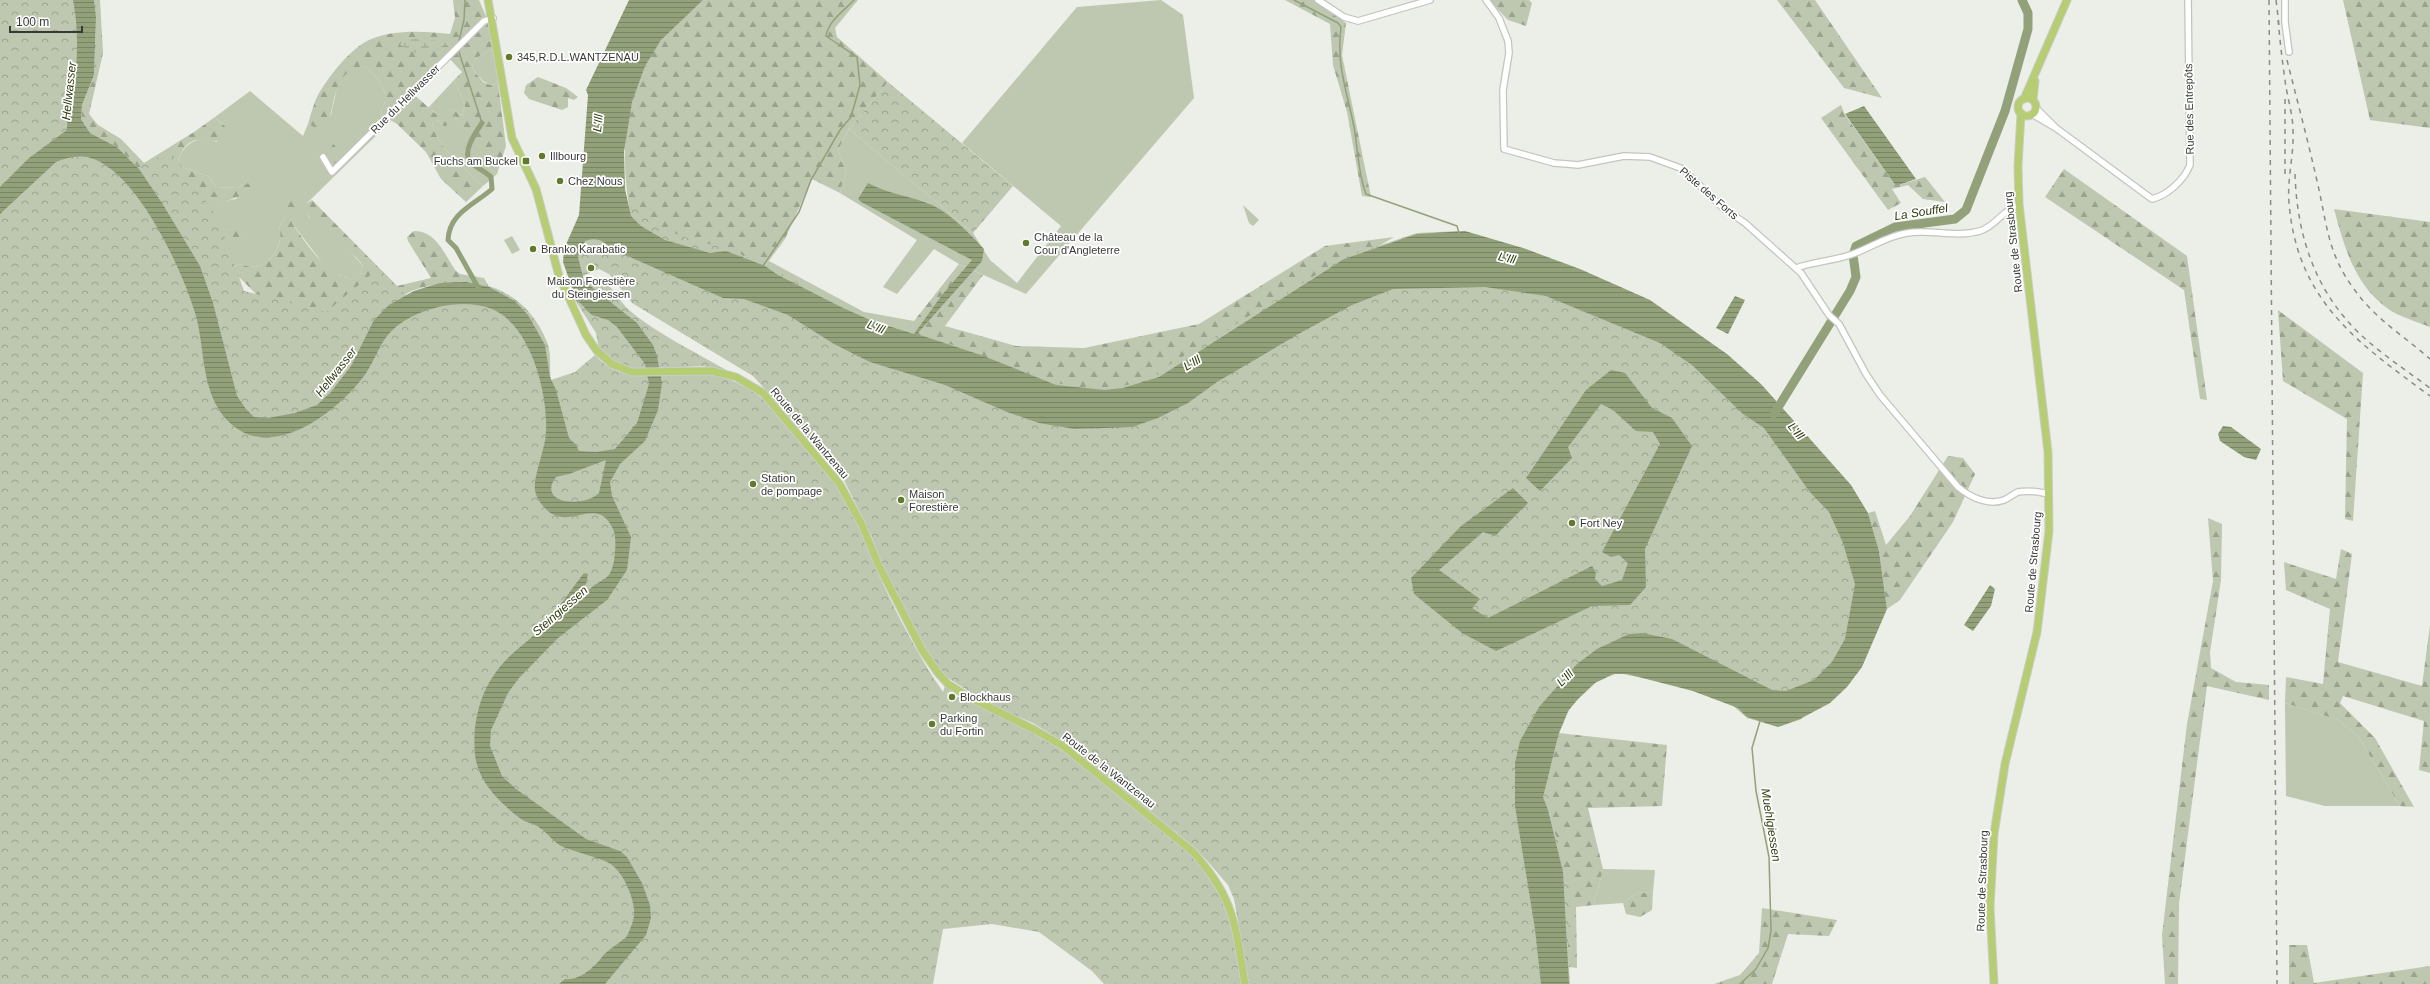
<svg xmlns="http://www.w3.org/2000/svg" width="2430" height="984" font-family="Arial,sans-serif">
<style>
.green{fill:#bec7af}
.forest{fill:url(#forest-firs);fill-rule:evenodd}
.wetland{fill:url(#wetland-marsh)}
.park{fill:url(#park-crowns)}
.water{fill:url(#water-rules);fill-rule:evenodd}
.lines{fill:none;stroke-linecap:round;stroke-linejoin:round}
.stream{stroke:#93a17a;stroke-width:1.5}
.canal{stroke:#93a17a;stroke-width:5}
.river{stroke:#93a17a;stroke-width:9}
.minor-casing{stroke:#c3c5bf;stroke-width:8}
.major-casing{stroke:#cbcccb;stroke-width:9}
.minor{stroke:#fff;stroke-width:5.5}
.major{stroke:#b6cd73;stroke-width:7}
.rail{stroke:#8a8c88;stroke-width:1.5;stroke-dasharray:5 5;stroke-linecap:butt}
.poi-dot{fill:#627a2c;stroke:#fff;stroke-width:1.5}
.labels{text-anchor:middle;dominant-baseline:central;stroke-width:3.5;stroke-linejoin:round;paint-order:stroke}
.poi-label{font-size:11px;fill:#383937;stroke:#fff;text-anchor:start}
.street-label{font-size:11px;fill:#383937;stroke:#fff}
.water-label{font-size:12px;font-style:italic;fill:#2e3c0e;stroke:#fff}
</style>
<defs>
<pattern id="forest-firs" width="22" height="20" patternUnits="userSpaceOnUse"><rect width="22" height="20" fill="#bec7af"/><path d="M5 1l3.5 6h-7zM16 11l3.5 6h-7z" fill="#9ba38f"/></pattern>
<pattern id="wetland-marsh" width="20" height="14" patternUnits="userSpaceOnUse"><rect width="20" height="14" fill="#bec7af"/><path d="M1 5h8M5 5V1M11 12h8M15 12V8" fill="none" stroke="#9ba38f"/></pattern>
<pattern id="park-crowns" width="20" height="18" patternUnits="userSpaceOnUse"><rect width="20" height="18" fill="#bec7af"/><path d="M2 6a3 3 0 1 1 6 0M12 15a3 3 0 1 1 6 0" fill="none" stroke="#9ba38f"/></pattern>
<pattern id="water-rules" width="6" height="5" patternUnits="userSpaceOnUse"><rect width="6" height="5" fill="#93a17a"/><path d="M0 2.5h6" fill="none" stroke="#798465"/></pattern>
</defs>
<rect width="100%" height="100%" fill="#eceee8"/>
<path class="green" d="M1161 0 1183 15 1194 98 1026 294 959 264 934 249 897 294 883 287 917 240 840 193 846 171 838 150 849 129 973 233 990 260 1017 283 1061 226 962 143 1077 7Z
M494 48 498 83 491 85 483 81 472 68 476 58Z
M364 66C374 74 387 86 385 100 385 106 380 109 382 115L391 121 306 204 308 216 346 247 363 266 361 273 354 281 327 269 292 223 293 218 285 217 279 227C284 241 274 261 259 266 252 268 246 266 240 264L234 267 225 259 232 251 241 232 222 228 200 205 236 199 248 183 238 188 216 187 208 176 182 167 178 160C186 141 198 136 217 142L224 125 215 117 250 91 303 136 308 124 321 129 331 115 337 87 343 75 354 67Z
M454 80 465 105 462 116 452 109 438 114 428 108Z
M455 116 471 134 489 168 497 174 483 186C466 169 436 148 432 122L438 120 443 126Z
M1243 205 1259 220 1253 226 1249 223Z
M512 236 520 250 512 254 504 240Z
M769 261 864 312 914 321V334C864 318 807 298 765 266Z
M2285 703 2338 720 2358 736 2400 806H2325L2286 796Z
M1603 869 1655 870 1653 892 1637 893 1623 903 1594 905Z"/>
<path class="forest" d="M94 0H100L103 53 89 114 98 125 121 139 144 163 194 132 215 117 224 125 229 136 227 140C205 145 191 128 178 160L182 167 208 176 216 187 238 188 248 183 253 185C238 205 210 201 188 209L184 218 189 228 197 233C207 227 221 228 233 226L241 232C238 241 234 254 225 259 220 262 216 259 212 266 197 295 247 333 267 349 272 334 265 325 273 309L260 307 256 294 237 275 234 267 240 264C246 266 252 268 259 266 274 261 284 241 279 227L285 217 280 200 286 194 293 196 299 206 292 223C309 247 324 273 354 280L361 273 363 266C347 243 317 232 304 209L306 204 312 200 397 286 431 278 408 241 407 237 414 231C436 231 444 253 455 270L460 274 484 278 489 287C455 280 417 281 389 305 376 316 371 329 363 343 353 363 337 393 317 405 307 411 293 413 282 416 257 420 251 417 237 396L213 303 200 266 162 203 139 169 117 147 90 133 81 119 82 105 94 75 96 17Z
M453 0H479L491 28 494 48 476 58 472 68 483 82 491 85 498 83 506 146 497 174 489 168 471 135 455 116 446 126H443L438 120 432 122C436 148 466 169 483 186L466 202 441 179 426 152 397 124 382 115C380 109 385 106 385 100 387 86 374 74 364 66 333 70 335 102 328 126L321 130 308 124C311 114 314 102 319 93 331 74 349 50 369 40 391 29 427 31 450 34L455 18ZM447 56 462 72 454 80 465 105 462 116 452 109 435 113 411 92Z
M703 0H858L835 28 837 37 888 82 849 129 838 150 846 171 840 193 812 179 785 239 765 266 710 253 631 216C619 159 623 89 661 40 672 25 689 13 703 0Z
M1285 0H1315L1346 23 1342 55 1371 197 1362 196 1347 112 1333 65 1330 24Z
M1489 0H1529L1532 3 1526 26 1508 20Z
M1777 0H1815L1882 98 1844 88Z
M2343 0H2430V128L2370 120Z
M538 77 566 88 578 97 574 100 568 98V107L562 110 529 99 524 93 526 85Z
M1841 105 1845 115 1896 186 1925 177 1945 202 1923 199 1908 185 1892 189 1901 203 1888 210 1821 118Z
M323 139 331 140 342 157 335 163 330 162 320 143Z
M2064 169 2187 256 2207 400 2200 399 2184 290 2045 197Z
M2334 209 2430 222V327C2418 322 2404 318 2393 312 2355 288 2345 249 2334 209Z
M1394 237 1159 377C1142 382 1125 389 1106 390 1051 393 967 353 914 334V321L959 264 983 275 945 326 1016 346 1084 348 1199 324 1325 246Z
M2278 310 2363 373 2353 521 2345 519 2347 419 2283 381Z
M1948 456 1963 458 1975 474 1953 522 1900 600 1887 609 1879 551 1868 513 1875 511 1886 545 1910 516Z
M2208 518 2222 524 2221 580 2210 652 2211 668 2236 682 2269 685V700L2207 686 2179 904 2178 984H2165L2162 935 2187 724 2213 581Z
M2341 549 2352 554 2338 662 2422 686 2430 625V773L2419 770 2424 721 2343 696 2340 703 2375 738 2414 807 2400 806 2358 736 2338 720 2285 703 2286 677 2323 684 2330 609 2286 590 2284 562 2336 579Z
M1559 733 1667 745 1662 806 1588 808 1603 869 1594 905 1576 907 1577 968 1569 967 1543 797Z
M1653 892 1652 910 1640 917 1626 914 1623 903 1637 893Z
M1762 908 1837 920 1829 936 1788 934 1772 984H1714L1740 975 1759 953Z
M2289 945H2307L2314 983 2430 966V984H2289Z"/>
<path class="wetland" d="M416 39 452 42 453 45 441 46 416 53 400 45 402 40Z"/>
<path class="park" d="M0 0H94L96 16 93 77 81 105 82 122 91 134 138 168 170 151 218 218 244 291 326 312 379 268 406 295C461 268 523 282 547 342 552 354 549 370 551 380L575 372 595 355C622 385 657 374 692 373 713 373 734 379 752 391 770 402 782 420 796 436 809 453 827 469 838 487 854 513 863 540 875 567 895 610 916 653 943 692L945 686 953 691 947 693 949 701 961 696C989 713 1018 723 1045 739 1073 756 1098 780 1124 801 1154 825 1195 850 1215 885 1232 915 1235 950 1241 984H1104L1092 971 1039 932 992 924 943 929 933 984H0Z
M888 82 1013 186 973 233 849 129Z
M633 203C656 239 709 239 745 256 781 271 814 294 849 311 882 326 918 334 953 345 1016 367 1078 406 1146 379L1345 257 1417 233 1459 231 1463 263 1633 314 1786 441 1859 560 1847 655 1795 698 1802 719 1778 727 1747 718 1732 705 1673 684 1618 673 1596 682 1576 701 1569 710 1559 733 1552 755 1549 779 1552 827 1558 840 1563 870 1569 881 1570 891 1568 949 1570 984H1249L1234 899 1228 885 1209 863 1194 847 1064 742 1033 723 989 704 942 674 917 634 880 561 872 537 842 476 753 376 632 303 609 274 599 269 574 280 568 242 595 237Z
M598 278C612 284 618 300 629 310 654 332 699 354 728 371L703 366 640 369 626 367 612 361 599 348 596 333 575 300 574 294 576 285Z"/>
<path class="water" d="M73 0H94L96 17 94 75 82 105 81 119 90 133 117 147 139 169 162 203 200 266 213 303 237 396 246 409 254 417 268 418 295 413 317 405 331 392 351 366 374 320 389 305 414 291 440 283 466 282 489 287 515 301 528 315 545 345 550 377 556 390 569 438 576 445 579 451 596 452 615 449 637 423 649 384 645 364 617 327 608 320 592 315 576 299 563 262 564 249 579 215 588 95 586 90 629 0H703L661 40 645 66 632 102 624 152 625 189 631 216 641 226 665 240 710 253 726 251 765 266 778 275 843 308 873 321 914 334 942 295 972 260 861 202 858 199 868 183C888 194 911 196 932 205 952 215 969 233 984 249L982 261 917 334 981 355 1056 385 1105 390 1123 388 1159 377 1344 259 1417 234 1465 231 1523 248 1580 269 1650 300 1727 354 1761 384 1851 485 1868 513 1879 551 1887 609 1862 667 1847 687 1830 703 1800 719 1778 727 1747 717 1738 708 1693 691 1627 674H1613L1595 683 1578 699 1568 711 1559 733 1543 797 1548 810 1563 872 1569 984H1541L1535 929 1515 806V763L1520 741 1539 707 1577 664 1597 649 1629 634 1642 633 1672 639 1772 690 1786 691 1814 680 1832 662 1845 639 1855 584 1843 543 1829 512 1809 491 1764 428 1743 414 1692 365 1660 343 1546 296 1485 287 1393 289 1352 305 1302 332 1217 382 1188 403 1158 418 1132 427 1075 429 1039 423 1007 412 945 385 870 362 834 344 788 315 744 299 723 298 614 250C604 242 598 236 585 241L578 257 584 281 637 323 653 345 657 356 662 383 658 410 645 441 620 464 610 482 612 496 631 537 627 570 607 600 558 638 518 679 508 693 491 730 490 746 502 776 516 789 586 839 620 851 627 857 642 883 650 905 651 918 646 935 605 984H559L565 979C579 981 595 967 602 957 609 948 625 940 627 936 631 928 635 918 634 910 633 895 622 870 609 863 595 856 578 853 563 847 554 843 548 833 540 828 534 823 527 823 521 819 500 803 478 782 475 755 472 720 481 686 506 660 516 649 529 641 539 630 556 613 569 592 584 573L588 574 586 584 549 623 552 625C567 614 577 599 591 588 596 583 605 580 609 575 615 566 616 547 615 537 615 532 612 527 609 522 593 499 567 531 546 509 540 503 536 497 535 490 533 476 546 448 546 431 548 391 529 318 486 307 457 299 421 308 397 326 378 341 376 362 361 380 333 415 268 464 227 420 201 393 205 349 196 316 183 271 139 176 94 159 82 154 67 157 56 162L0 214V187L29 158 67 130C67 112 73 96 75 78 78 52 78 25 73 0ZM606 460 599 493C584 508 536 504 556 477L569 474Z
M1864 106 1916 179 1896 186 1845 114Z
M1735 296 1745 300 1728 334 1716 328Z
M1611 370 1625 373 1652 408 1672 418 1692 446 1645 549 1646 587 1630 605 1592 606 1496 651 1462 633 1414 594 1411 578 1461 526 1513 488 1528 503 1495 536 1483 532 1439 570 1480 599 1472 608 1488 618 1592 566 1596 573 1595 579 1602 586 1622 580 1628 563 1619 555 1611 557 1602 552 1660 444 1653 432 1636 431 1613 410 1601 404 1568 447 1572 458 1540 491 1526 478 1586 390Z
M2223 426 2231 427 2261 449 2256 460 2244 457 2220 441 2218 434Z
M1990 585 1995 589 1991 606 1973 631 1964 625Z"/>
<g class="lines">
<path class="stream" d="M1294 0 1338 23 1341 27C1336 65 1347 91 1354 127 1358 149 1358 174 1366 194L1457 226 1459 233
M458 45 464 20 465 0
M458 49 482 123
M763 266 799 212 811 180 840 130 851 117 860 85 857 57 826 36C829 20 843 12 854 0
M1740 984 1756 969 1768 948 1771 931 1769 857 1756 791 1752 748 1760 721"/>
<path class="canal" d="M479 289 456 248 448 240C449 213 474 205 492 189L491 177C485 171 475 167 470 162 462 151 476 132 482 123"/>
<path class="river" d="M1774 414 1850 291 1856 277 1853 255 1856 246 1895 227 1955 219 1966 210 2005 111 2028 29V13L2022 0"/>
<defs>
<path id="minor" d="M1318 0 1344 17 1358 21 1430 0
M1486 0 1499 18 1508 41 1509 53 1503 90 1504 149 1554 163 1567 164 1578 165 1624 156 1650 157 1683 169 1723 208 1745 223 1801 273 1829 315 1839 324 1866 374 1880 395 1958 487C1970 497 1988 506 2004 500 2009 498 2013 494 2018 492 2027 490 2040 492 2049 494
M2285 0V22L2289 52
M2032 114 2056 128 2036 108
M2056 128 2152 199C2168 195 2184 180 2190 165L2188 0
M323 157 332 172 484 21 493 18
M1796 268C1813 262 1832 261 1850 255 1869 249 1886 236 1907 233 1931 229 1956 238 1980 231 1996 226 2004 209 2019 204"/>
<path id="major" d="M488 0 512 138 536 189 559 276 586 335 597 351 612 364 632 372 712 371 736 377 763 393 839 483 862 525 878 564 922 650 938 673 948 684 967 696 1033 729 1063 746 1192 851C1235 898 1235 925 1245 984
M2018 107a9 9 0 1 1 18 0a9 9 0 1 1-18 0Z
M2024 99 2067 0
M2033 100 2035 81
M1994 984 1990 907 1994 834 2005 764 2037 632 2049 531 2048 452 2019 204 2018 166 2021 113"/>
</defs>
<use href="#minor" class="minor-casing"/>
<use href="#major" class="major-casing"/>
<use href="#minor" class="minor"/>
<use href="#major" class="major"/>
<path class="rail" d="M2269 0 2277 984
M2276 0 2279 25
M2278 20C2280 40 2282 60 2285 80 2287 97 2293 114 2293 131 2294 155 2287 179 2289 203 2297 301 2358 343 2430 396
M2287 60C2297 100 2308 141 2317 181 2327 223 2327 253 2354 289 2374 318 2404 336 2430 359
M2285 99V179
M2295 174C2297 236 2315 292 2362 336 2383 355 2407 371 2430 388"/>
</g>
<g class="poi-dot">
<circle cx="509" cy="57" r="4"/>
<circle cx="542" cy="156" r="4"/>
<rect x="522" y="157" width="8" height="8" rx="2"/>
<circle cx="560" cy="181" r="4"/>
<circle cx="1026" cy="243" r="4"/>
<circle cx="533" cy="249" r="4"/>
<circle cx="591" cy="268" r="4"/>
<circle cx="753" cy="484" r="4"/>
<circle cx="901" cy="500" r="4"/>
<circle cx="1572" cy="523" r="4"/>
<circle cx="952" cy="697" r="4"/>
<circle cx="932" cy="724" r="4"/>
</g>
<g class="labels">
<g class="poi-label">
<text x="517" y="57">345,R.D.L.WANTZENAU</text>
<text x="550" y="156">Illbourg</text>
<text x="518" y="161" text-anchor="end">Fuchs am Buckel</text>
<text x="568" y="181">Chez Nous</text>
<text x="1034" y="237">Château de la<tspan x="1034" dy="13">Cour d'Angleterre</tspan></text>
<text x="541" y="249">Branko Karabatic</text>
<text x="591" y="281" text-anchor="middle">Maison Forestière<tspan x="591" dy="13">du Steingiessen</tspan></text>
<text x="761" y="478">Station<tspan x="761" dy="13">de pompage</tspan></text>
<text x="909" y="494">Maison<tspan x="909" dy="13">Forestière</tspan></text>
<text x="1580" y="523">Fort Ney</text>
<text x="960" y="697">Blockhaus</text>
<text x="940" y="718">Parking<tspan x="940" dy="13">du Fortin</tspan></text>
</g>
<g class="street-label">
<text transform="translate(405 99) rotate(-45)">Rue du Hellwasser</text>
<text transform="translate(2189 109) rotate(-91)">Rue des Entrepôts</text>
<text transform="translate(1709 193) rotate(41)">Piste des Forts</text>
<text transform="translate(2013 242) rotate(-96)">Route de Strasbourg</text>
<text transform="translate(810 433) rotate(50)">Route de la Wantzenau</text>
<text transform="translate(2033 562) rotate(-85)">Route de Strasbourg</text>
<text transform="translate(1109 770) rotate(38)">Route de la Wantzenau</text>
<text transform="translate(1982 881) rotate(-88)">Route de Strasbourg</text>
</g>
<g class="water-label">
<text transform="translate(69 91) rotate(-84)">Hellwasser</text>
<text transform="translate(598 123) rotate(-84)">L'Ill</text>
<text transform="translate(1921 212) rotate(-9)">La Souffel</text>
<text transform="translate(1507 258) rotate(13)">L'Ill</text>
<text transform="translate(876 327) rotate(22)">L'Ill</text>
<text transform="translate(1192 363) rotate(-31)">L'Ill</text>
<text transform="translate(336 372) rotate(-52)">Hellwasser</text>
<text transform="translate(1796 431) rotate(50)">L'Ill</text>
<text transform="translate(560 611) rotate(-41)">Steingiessen</text>
<text transform="translate(1565 678) rotate(-45)">L'Ill</text>
<text transform="translate(1771 825) rotate(81)">Muehlgiessen</text>
</g>
</g>
<path d="M10 26v6h72v-6" fill="none" stroke="#383937" stroke-width="2"/>
<text x="16" y="26" font-size="12" fill="#383937" stroke="#ffffff" stroke-width="3" paint-order="stroke">100 m</text>
</svg>
